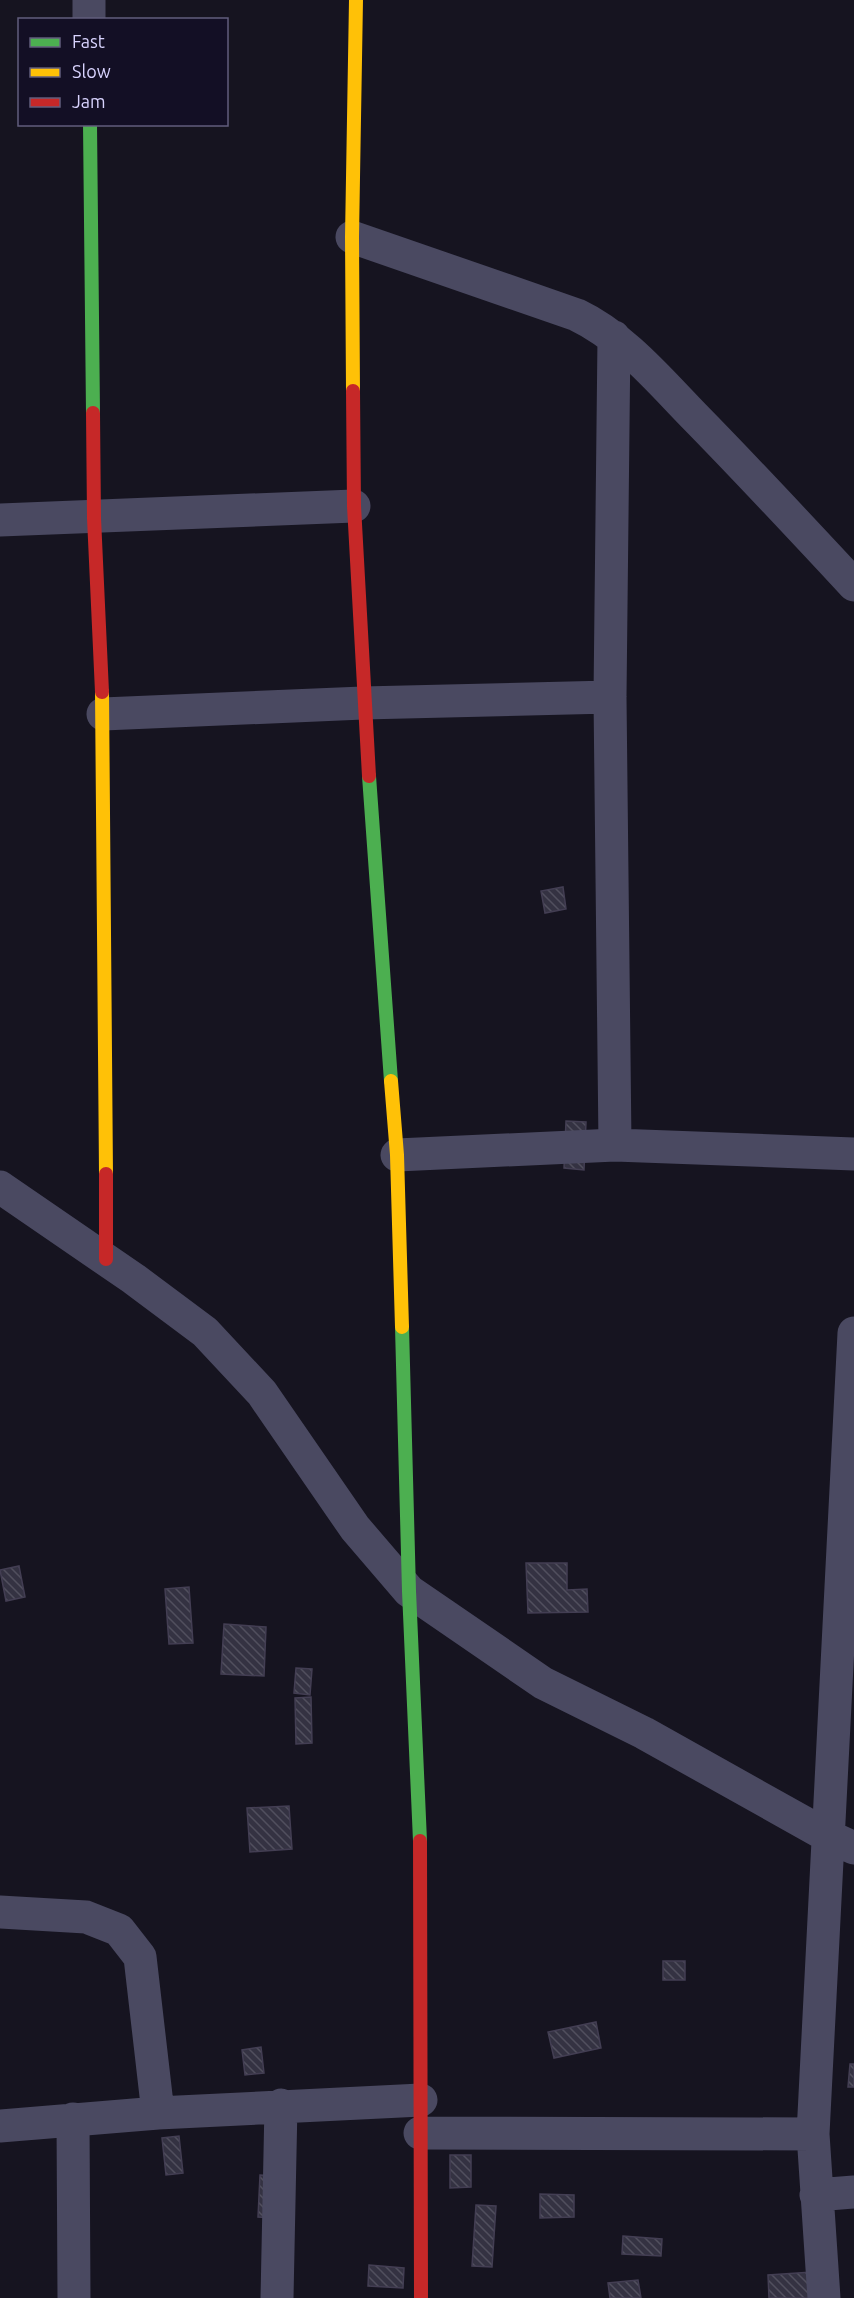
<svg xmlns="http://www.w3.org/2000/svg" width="854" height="2298" font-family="Ubuntu,sans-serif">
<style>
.building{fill:url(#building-back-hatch);stroke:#433e53;stroke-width:1.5}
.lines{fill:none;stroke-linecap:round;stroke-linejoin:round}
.street{stroke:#4a4961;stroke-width:33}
.fast{stroke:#4caf50;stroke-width:14}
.slow{stroke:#ffc107;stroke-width:14}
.jam{stroke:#c62828;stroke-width:14}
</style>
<defs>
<pattern id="building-back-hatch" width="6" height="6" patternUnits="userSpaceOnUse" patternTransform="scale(1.5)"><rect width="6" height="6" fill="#343242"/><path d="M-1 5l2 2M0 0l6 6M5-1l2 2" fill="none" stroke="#514f5e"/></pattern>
</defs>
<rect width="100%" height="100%" fill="#161420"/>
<path class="building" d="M563 887 566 909 545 913 541 891Z
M566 1121 586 1122 584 1170 564 1168Z
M526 1563H567V1590L587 1589 588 1612 528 1613Z
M19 1566 25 1597 6 1601 0 1570Z
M189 1587 193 1643 169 1644 165 1589Z
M224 1624 266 1627 264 1676 221 1674Z
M296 1668 312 1669 310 1695 294 1693Z
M311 1697 312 1743 296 1744 295 1698Z
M289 1806 292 1849 250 1852 247 1808Z
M663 1961H685V1980H663Z
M596 2022 601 2048 554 2058 548 2032Z
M261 2047 264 2073 245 2075 242 2050Z
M850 2064H854V2087H848Z
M179 2136 183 2173 166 2175 162 2138Z
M450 2155H471V2187L450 2188Z
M260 2175 276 2176 274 2218 258 2217Z
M540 2194 574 2195V2217L540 2218Z
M476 2205 496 2206 492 2267 472 2266Z
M623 2236 662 2239 661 2256 622 2254Z
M369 2265 404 2268 403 2288 368 2286Z
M812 2272 814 2298H769L768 2275Z
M638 2280 641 2298H610L608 2283Z"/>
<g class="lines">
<path class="street" d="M89 0V20
M352 237 577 315C623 337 658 379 694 416 748 471 801 528 854 585
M614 337 610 697 615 1145
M0 520 354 506
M103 714 363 703 610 697
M397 1155 615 1145 854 1154
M0 1187 134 1279 205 1332 262 1393 355 1528 409 1591 543 1683 644 1733 828 1836 854 1848
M0 1912 86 1917 119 1930 140 1957 158 2113
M73 2119 74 2298
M0 2126 158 2113 421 2100
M420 2133 813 2134
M816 2195 854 2192
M277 2298 281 2105
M824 2298 813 2134 854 1333"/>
<path class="fast" d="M90 124 93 413
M369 776 391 1081
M402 1327 409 1591 420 1841"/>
<path class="slow" d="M353 391 352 237 356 0
M102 692 106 1174
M391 1081 397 1155 402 1327"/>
<path class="jam" d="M353 391 354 506 369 776
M93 413 94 518 102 692
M106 1174V1259
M420 1841 421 2298"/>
</g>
<rect x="18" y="18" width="210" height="108" fill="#130f25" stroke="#625d7c" stroke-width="1.5"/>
<rect x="30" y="38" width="30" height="9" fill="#4caf50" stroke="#625d7c" stroke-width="1.5"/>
<text x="72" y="48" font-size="18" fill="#d8d3fe">Fast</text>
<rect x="30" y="68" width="30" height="9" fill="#ffc107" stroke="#625d7c" stroke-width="1.5"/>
<text x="72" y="78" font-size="18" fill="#d8d3fe">Slow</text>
<rect x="30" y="98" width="30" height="9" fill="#c62828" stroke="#625d7c" stroke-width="1.5"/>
<text x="72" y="108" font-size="18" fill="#d8d3fe">Jam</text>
</svg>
